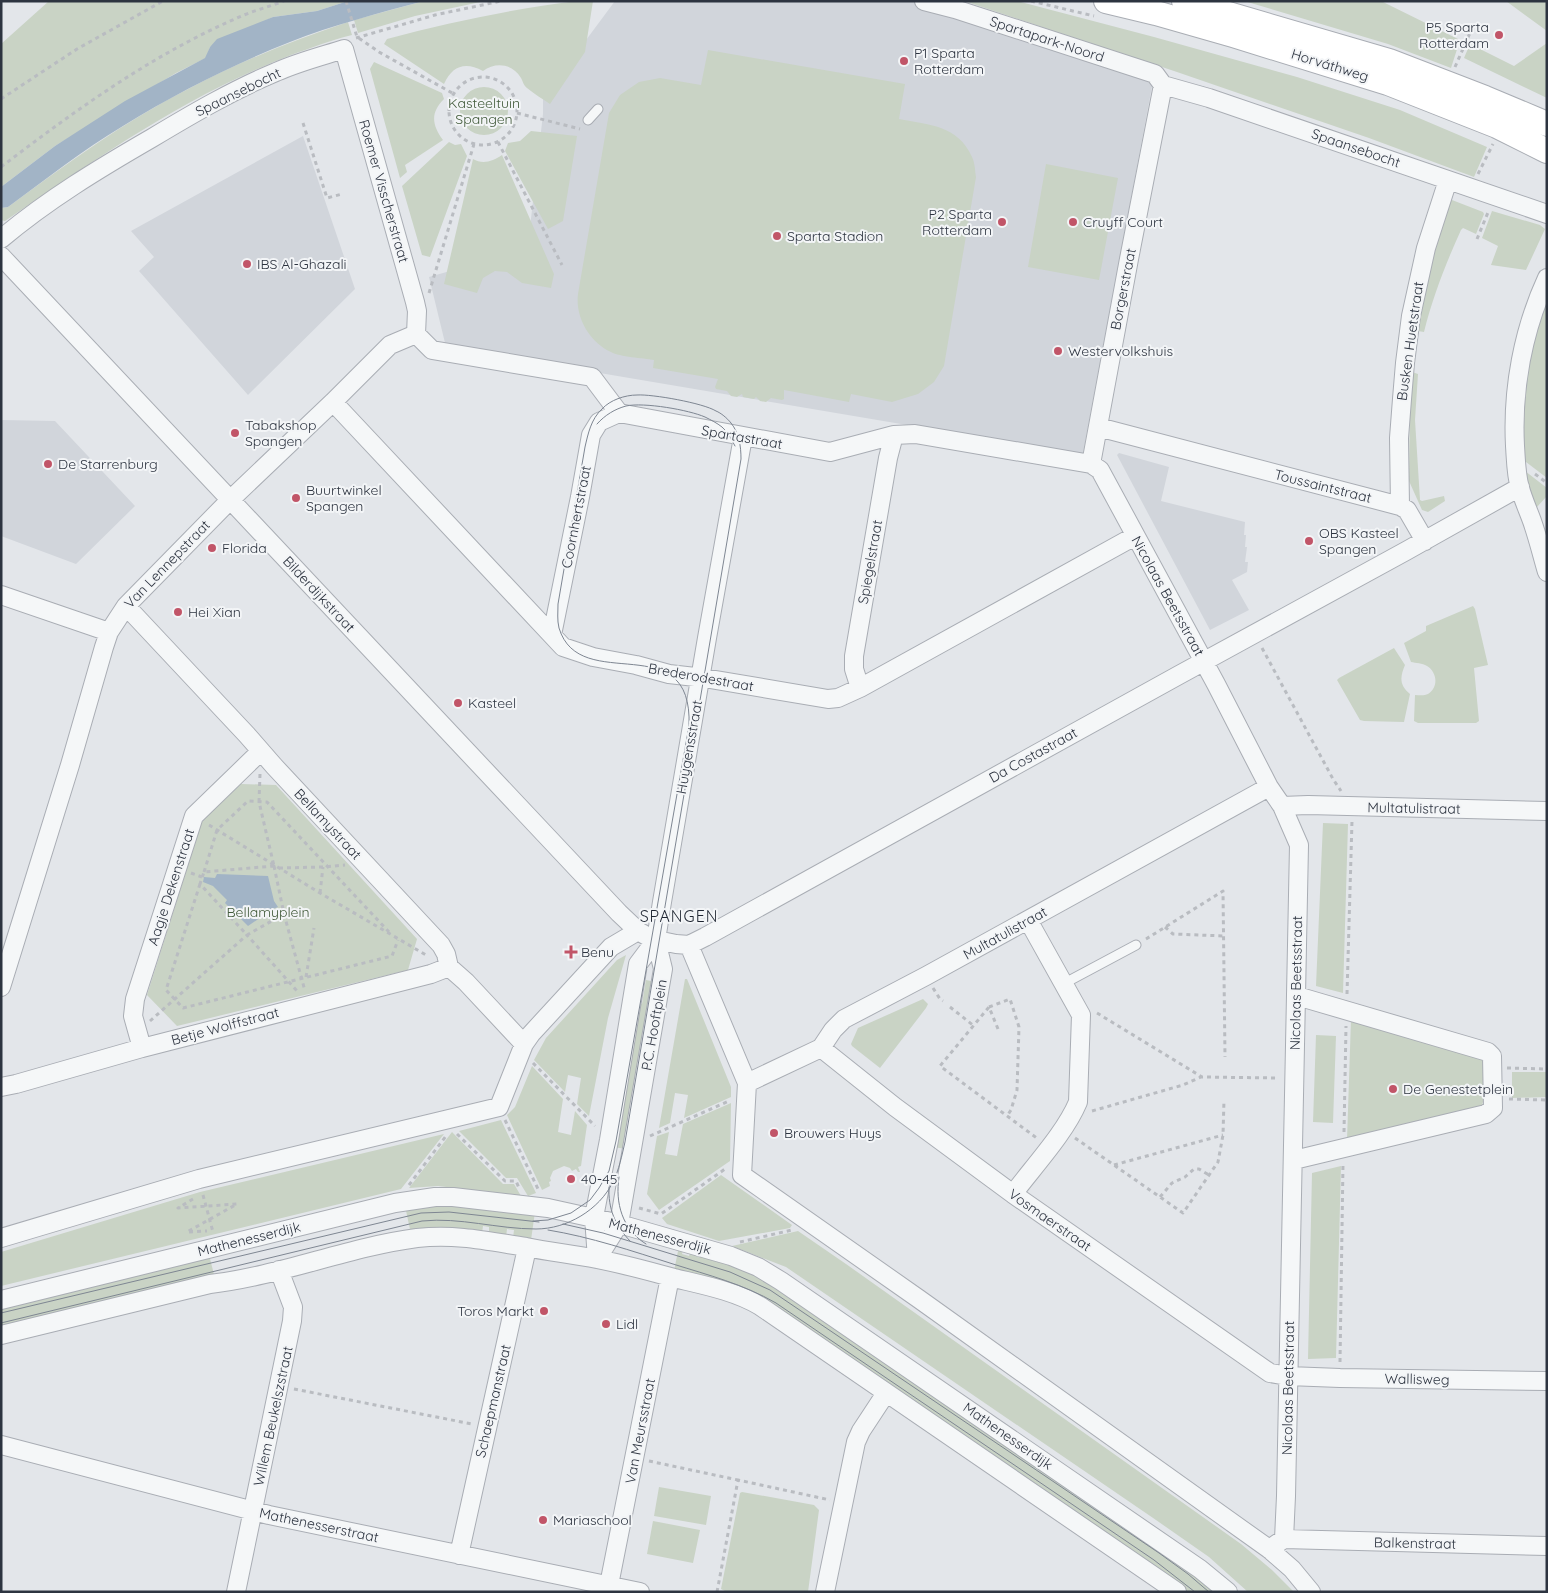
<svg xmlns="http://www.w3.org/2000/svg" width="1548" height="1593" font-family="Quicksand,sans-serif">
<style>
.built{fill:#d1d5db}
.green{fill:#c9d3c5}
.water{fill:#a2b4c6}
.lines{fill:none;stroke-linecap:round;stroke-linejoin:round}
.lane-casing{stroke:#a9adb4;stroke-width:11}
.street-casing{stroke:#a9adb4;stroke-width:20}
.secondary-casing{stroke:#a9adb4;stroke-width:26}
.path{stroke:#b9bcc1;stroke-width:3;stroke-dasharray:4 4;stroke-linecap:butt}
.lane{stroke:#f5f7f8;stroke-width:9}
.street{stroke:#f5f7f8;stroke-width:18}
.secondary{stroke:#fff;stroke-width:24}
.tram{stroke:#7e8692;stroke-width:1}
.poi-dot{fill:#c15568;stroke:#f3f5f7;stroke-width:2}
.labels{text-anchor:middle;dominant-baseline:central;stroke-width:4;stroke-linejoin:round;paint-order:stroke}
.poi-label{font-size:14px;fill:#2d3440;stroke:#f3f5f7;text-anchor:start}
.street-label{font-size:14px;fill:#2d3440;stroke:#f3f5f7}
.park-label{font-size:14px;fill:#425b3b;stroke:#f3f5f7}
.quarter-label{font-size:16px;letter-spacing:1px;fill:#1e2531;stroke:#f3f5f7}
</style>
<rect width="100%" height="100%" fill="#e3e6ea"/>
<path class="built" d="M615 1H954L1157 60 1083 453H1072L446 347 429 277 450 271 526 262 543 114V98Z
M303 136 355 289 248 395 139 271 154 257 131 231Z
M1 420 55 421 135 506 76 564 1 536Z
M1119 453 1169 467 1161 501 1245 522 1244 535H1246L1245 547H1247L1245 562H1248L1247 572 1232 580 1249 610 1210 630 1117 455Z"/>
<path class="green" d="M49 1H348L317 11 273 17 210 47 206 58 176 73 55 146 1 187V44Z
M424 1H485L415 16 358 33 354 20Z
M577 1H593L585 52 550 104C543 99 534 94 527 88 523 85 523 81 521 78 512 63 495 62 483 71 465 61 452 66 444 84L384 44 387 39C450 22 513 9 577 1Z
M964 1H1017L1154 37 1297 77 1400 110 1487 147 1474 177 1369 138 1177 72Z
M1244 1H1381L1460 40 1451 68 1388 44Z
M1506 1H1547V31Z
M348 22 352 35C331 40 311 48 291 55 187 95 96 159 5 221L1 220V208L8 207C66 164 125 121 190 88 241 61 294 40 348 22Z
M1547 43V98L1464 58 1470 44 1514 66Z
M708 50 905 84 899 119C929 125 958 125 972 157 975 163 975 171 976 177L944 366 934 382 918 394 892 402 851 394 849 402 784 390V399L782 400 771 398 766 402 760 401 756 397 754 399 743 397 742 394 737 397 731 396 727 391 716 389 715 387 718 379 653 368 654 360C643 358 620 357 611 352 590 342 575 318 578 294L609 113 620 95 639 82 660 78 701 85Z
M374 62 442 93 444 99C430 113 432 125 443 140L405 165 407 172 400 178 370 69Z
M460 111a24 24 0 1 1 48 0a24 24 0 1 1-48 0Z
M531 131 577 136 563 221 548 229 505 151 508 143 520 141Z
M449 142 455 145 461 144 467 156 430 257 422 255 402 186Z
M502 155 554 274 551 288 522 283 507 272 495 271 483 278 477 293 444 284 473 159C483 165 493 161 502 155Z
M1046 164 1118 178 1099 280 1028 267Z
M1452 200 1483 212 1484 214 1476 234 1463 228 1461 230C1446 263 1433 296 1424 332L1418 331 1428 275 1449 202Z
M1492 211 1540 225 1545 229 1526 270 1491 265 1498 246 1482 238Z
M1547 295V478L1526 462 1524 458 1522 405 1532 339Z
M1412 372 1418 374 1415 420 1420 500 1422 501 1444 496 1445 501 1428 512 1422 510 1409 481 1410 399Z
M1525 471 1547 488V496L1537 507 1535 506Z
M1473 606 1475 609 1488 665 1474 668 1479 721 1476 723H1418L1414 721 1415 695C1419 695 1424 696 1428 694 1439 687 1437 672 1427 666 1422 663 1416 663 1411 662L1404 643 1426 631V626Z
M1394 648 1405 665C1400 677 1399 685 1410 694L1404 722 1364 721 1360 720 1337 680 1339 678Z
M241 784 276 785 417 939 408 970 177 1026 147 995 201 824 204 818Z
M1323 823 1348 824 1343 993 1316 986Z
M626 955 608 1018 589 1116 577 1104 581 1078 568 1075 565 1092 534 1060 546 1038 617 960Z
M685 979H687L731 1087V1097L684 1118 688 1095 675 1093 670 1123 659 1128Z
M646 980 656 982 627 1149 612 1147 637 1003 642 1004Z
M923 999 928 1004 926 1008 880 1068 852 1046 851 1044 858 1028Z
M1351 1019 1483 1058V1102L1481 1107 1347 1140Z
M1316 1035 1336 1036 1333 1123 1313 1122Z
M532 1066 563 1099 558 1132 571 1135 575 1111 587 1125 581 1166 578 1167 580 1172H578L576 1169 572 1171 570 1168 564 1166 553 1171 550 1178 551 1181 549 1182 550 1186 542 1190 507 1115 515 1107Z
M1512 1072H1547V1097L1512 1098Z
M731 1103 730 1161 659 1210 647 1194 657 1136 669 1132 665 1154 677 1156 683 1124Z
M501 1120 536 1193 528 1196 517 1178H506L459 1131Z
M452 1132 503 1184H514L521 1196 438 1186 409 1188Z
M444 1134 401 1189 1 1286V1252L200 1192Z
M1341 1166 1336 1358 1308 1359 1312 1173Z
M721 1175 792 1225 790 1228 719 1241 667 1224 662 1218Z
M424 1203 535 1212 531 1240 513 1238 514 1230 507 1229 506 1237 489 1234V1227L483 1226 482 1233 411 1234 405 1206Z
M798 1231 846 1264 1241 1544 1272 1570 1294 1592H1248L1209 1557 1156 1520 786 1267 732 1246Z
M679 1246 684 1247 682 1254 689 1256 692 1249 751 1270 1221 1592H1185L765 1303 674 1271Z
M209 1255 215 1278 1 1329V1306Z
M659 1487 711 1496 706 1525 654 1516Z
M742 1492 814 1505 819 1510 808 1592H727L721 1589 740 1493Z
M653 1521 700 1530 693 1563 647 1554Z"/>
<path class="water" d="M348 1H424C379 13 333 25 290 42 232 65 176 93 123 126 83 150 46 179 8 207L1 208V187L55 146 125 101 205 58 210 47 217 39 273 17 317 11Z
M217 874 268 876 274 901 278 907 273 909 248 926 225 903 227 900 213 886 203 882 204 877 215 878Z"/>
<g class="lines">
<defs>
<path id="lane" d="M588 120 598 109
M1063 984 1136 945"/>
<path id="street" d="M924 1 955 9 1155 74 1163 85
M1163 85 1209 98 1547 214
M1 239C47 200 100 168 152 138 192 114 233 90 276 72 298 62 322 56 344 49L415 302 417 311 416 334
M1 256 619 913 638 931 652 939 676 944 689 945 705 937 1179 675 1406 551 1520 487
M1547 278C1523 330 1512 389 1515 446 1516 460 1516 475 1520 488 1523 499 1528 510 1532 521 1538 538 1542 555 1547 572
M416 334 432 350 592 377 619 413 830 452 894 435 915 434 1091 464 1100 470 1216 684 1269 787 1282 806 1299 845 1286 1496 1284 1539 1269 1549
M333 402 563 647 593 657 636 665 669 674 704 678 828 699 838 698 860 688 1135 536
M1098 427 1400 506 1407 510 1425 541
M1091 464 1129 259 1163 85
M1400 506 1399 438 1402 399 1405 363 1411 316 1426 248 1448 180
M1 595 109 632
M126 606 247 735 274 766 441 945 446 954 449 967 466 982 524 1044
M552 635 580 497 591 435 599 422 619 413
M860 688 854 669V656L888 458 894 435
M1282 806 1308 805 1547 811
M689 945 747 1083 742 1175 919 1299 1269 1549 1292 1569 1311 1592
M1 987 70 765 104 647 109 632 126 606 230 500 333 402 390 345 416 334
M142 1048 133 1016 135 999 194 816 261 751
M821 1048 895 1107 1013 1194 1270 1373 1288 1376 1340 1378 1547 1381
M747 1083 821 1048 833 1030 844 1019 926 976 1269 787
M1 1087 16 1084 142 1048 431 974 449 967
M1294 1160 1486 1114 1493 1108 1492 1056 1488 1052 1297 996
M1013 1194C1034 1166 1065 1133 1078 1102L1081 1015 1028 920
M1 1238 199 1179 499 1107 524 1044 531 1034 611 947 638 931
M597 1259 619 1224 663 969 656 940 662 902 707 638 743 437
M597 1259 594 1217 609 1140 638 964 656 940
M1 1300 395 1203 435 1197H453L548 1208 616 1223 731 1256 758 1267 781 1281 1200 1569 1228 1592
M1 1335 210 1284C280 1276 348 1247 417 1238 458 1234 487 1241 526 1247 549 1252 573 1254 597 1259 623 1264 649 1271 674 1278 703 1285 735 1291 760 1306L1177 1592
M1 1445 269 1515 640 1592
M1284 1539 1547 1546
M459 1555 527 1248
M609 1585 670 1277
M236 1592 292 1321 293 1307 279 1270
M825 1592 856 1442 861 1431 886 1393"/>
<path id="secondary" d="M1106 1 1156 13 1233 35 1388 83 1497 126 1547 151
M1184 1 1389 61 1485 98 1547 124"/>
</defs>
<use href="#lane" class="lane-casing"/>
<use href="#street" class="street-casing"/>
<use href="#secondary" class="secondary-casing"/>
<path class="path" d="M346 1 357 37 379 52 454 94
M1031 1 1094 16
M356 38 435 15 501 1
M1455 67 1473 26
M449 111a34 34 0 1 1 68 0a34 34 0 1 1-68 0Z
M1 99 77 49 163 1
M517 113 580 129
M303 123 327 198 342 194
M498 142 562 265
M1 167C76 110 150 56 237 18 252 11 268 7 284 1
M1478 174 1493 144
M1477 239 1489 210
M429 293 474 144
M1535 474 1547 483
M1262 648 1333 779 1341 791
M260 774 259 802 274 866
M209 825 320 893 426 955
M274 866 284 914 247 935 200 884 204 872Z
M279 868 323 867 345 865
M204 872 217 830 248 801 267 802 389 932
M191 873 202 877
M200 884 166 990 183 1008 392 956 398 940
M320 893 323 867
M284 914 305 991
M1165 927 1173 934 1225 936
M1146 939 1223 891 1225 1057
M306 977 314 928
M933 988 940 999 943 1001
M1347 994 1352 821
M950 1007 974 1026
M989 1007 1010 999 1019 1027 1017 1090 1011 1110 1007 1116
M1097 1013 1202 1077 1278 1078
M150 1021 247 935 298 992
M998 1029 989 1007 940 1066 1038 1139
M533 1063 595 1126
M1507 1068 1547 1069
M1509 1099 1547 1100
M1092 1111 1183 1085 1201 1077
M505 1120 539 1191
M1344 1132 1346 1026
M457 1134 505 1181H516L519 1188
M650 1136 729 1101
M1075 1138 1183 1213 1218 1162 1223 1135 1224 1100
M1114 1165 1223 1135
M409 1185 446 1136
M203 1195 213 1232
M1160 1197 1172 1183 1185 1177 1194 1169H1199L1209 1175
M193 1199 178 1208 237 1204 187 1232 207 1231
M639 1208 661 1214 725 1169 727 1170
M740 1242 792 1230
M1340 1362 1343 1163
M294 1389 472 1424
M649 1461 738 1480
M717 1592 738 1480 830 1500"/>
<use href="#lane" class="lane"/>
<use href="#street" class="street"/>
<use href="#secondary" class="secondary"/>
<path class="tram" d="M597 424C605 415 615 409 626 406 644 402 689 410 705 417 711 420 717 423 722 427 728 432 731 439 735 446
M619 1177C615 1203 622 1229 646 1244
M609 1187C608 1209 615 1225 630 1241
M563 1224 603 1233 730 1272 770 1290 1159 1553 1188 1574 1209 1592
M548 1230C591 1237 632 1251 673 1264 708 1275 743 1284 776 1303L1154 1560 1195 1592
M1 1313 421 1213 449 1212 539 1222
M1 1323 422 1221C460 1217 497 1229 536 1229 567 1229 599 1210 613 1182 619 1170 622 1155 625 1142L741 459C741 446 739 433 731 423 727 418 721 413 716 411 703 403 652 394 637 395 625 395 610 400 602 409 591 419 588 434 585 447L558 604C558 612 557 620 559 628 580 697 693 624 689 726L616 1141 609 1171 599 1188 590 1200 571 1213 548 1220 533 1221"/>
</g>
<g class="poi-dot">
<circle cx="1499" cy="35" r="5"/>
<circle cx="904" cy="61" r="5"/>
<circle cx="1002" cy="222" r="5"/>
<circle cx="1073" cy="222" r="5"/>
<circle cx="777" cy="236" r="5"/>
<circle cx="247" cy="264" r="5"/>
<circle cx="1058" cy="351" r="5"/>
<circle cx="235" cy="433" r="5"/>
<circle cx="48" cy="464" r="5"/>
<circle cx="296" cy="498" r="5"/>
<circle cx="1309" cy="541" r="5"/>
<circle cx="212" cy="548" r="5"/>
<circle cx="178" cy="612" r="5"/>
<circle cx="458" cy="703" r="5"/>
<path d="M568.5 944.5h5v5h5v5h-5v5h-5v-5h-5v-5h5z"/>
<circle cx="1393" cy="1089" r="5"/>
<circle cx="774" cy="1133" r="5"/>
<circle cx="571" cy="1179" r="5"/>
<circle cx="544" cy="1311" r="5"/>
<circle cx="606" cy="1324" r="5"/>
<circle cx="543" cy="1520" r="5"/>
</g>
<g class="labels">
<g class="poi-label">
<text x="1489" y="27" text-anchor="end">P5 Sparta<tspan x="1489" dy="16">Rotterdam</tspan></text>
<text x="914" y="53">P1 Sparta<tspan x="914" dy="16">Rotterdam</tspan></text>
<text x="992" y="214" text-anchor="end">P2 Sparta<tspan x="992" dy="16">Rotterdam</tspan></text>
<text x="1083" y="222">Cruyff Court</text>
<text x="787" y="236">Sparta Stadion</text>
<text x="257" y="264">IBS Al-Ghazali</text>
<text x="1068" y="351">Westervolkshuis</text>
<text x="245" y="425">Tabakshop<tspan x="245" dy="16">Spangen</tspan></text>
<text x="58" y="464">De Starrenburg</text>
<text x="306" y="490">Buurtwinkel<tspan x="306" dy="16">Spangen</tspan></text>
<text x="1319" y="533">OBS Kasteel<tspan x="1319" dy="16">Spangen</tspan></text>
<text x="222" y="548">Florida</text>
<text x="188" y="612">Hei Xian</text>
<text x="468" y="703">Kasteel</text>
<text x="581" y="952">Benu</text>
<text x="1403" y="1089">De Genestetplein</text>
<text x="784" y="1133">Brouwers Huys</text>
<text x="581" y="1179">40-45</text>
<text x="534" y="1311" text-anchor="end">Toros Markt</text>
<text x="616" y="1324">Lidl</text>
<text x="553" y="1520">Mariaschool</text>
</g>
<g class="street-label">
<text transform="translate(1047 39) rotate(18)">Spartapark-Noord</text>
<text transform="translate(1330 65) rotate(17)">Horváthweg</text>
<text transform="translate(238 92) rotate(-26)">Spaansebocht</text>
<text transform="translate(1356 148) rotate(19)">Spaansebocht</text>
<text transform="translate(384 191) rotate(74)">Roemer Visscherstraat</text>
<text transform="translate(1123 289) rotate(-79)">Borgerstraat</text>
<text transform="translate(1410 341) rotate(-82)">Busken Huetstraat</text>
<text transform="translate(742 437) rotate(10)">Spartastraat</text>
<text transform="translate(1323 486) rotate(14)">Toussaintstraat</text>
<text transform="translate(576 517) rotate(-79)">Coornhertstraat</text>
<text transform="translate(870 562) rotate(-80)">Spiegelstraat</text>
<text transform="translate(167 564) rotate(-46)">Van Lennepstraat</text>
<text transform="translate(319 594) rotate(47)">Bilderdijkstraat</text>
<text transform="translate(1168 596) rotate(61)">Nicolaas Beetsstraat</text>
<text transform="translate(701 677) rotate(10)">Brederodestraat</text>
<text transform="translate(689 747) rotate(-80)">Huygensstraat</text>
<text transform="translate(1033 755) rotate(-29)">Da Costastraat</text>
<text transform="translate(1414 808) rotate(1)">Multatulistraat</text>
<text transform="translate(328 824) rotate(47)">Bellamystraat</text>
<text transform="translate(171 887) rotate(-72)">Aagje Dekenstraat</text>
<text transform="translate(1005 933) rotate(-29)">Multatulistraat</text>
<text transform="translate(1296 983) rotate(-89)">Nicolaas Beetsstraat</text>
<text transform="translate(654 1025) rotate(-80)">P.C. Hooftplein</text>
<text transform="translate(225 1026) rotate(-15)">Betje Wolffstraat</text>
<text transform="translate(1050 1220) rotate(35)">Vosmaerstraat</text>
<text transform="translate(660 1236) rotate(15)">Mathenesserdijk</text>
<text transform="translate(249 1239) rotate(-14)">Mathenesserdijk</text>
<text transform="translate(1417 1379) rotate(1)">Wallisweg</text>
<text transform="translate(1288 1388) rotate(-89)">Nicolaas Beetsstraat</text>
<text transform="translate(493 1401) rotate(-77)">Schaepmanstraat</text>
<text transform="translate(273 1416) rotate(-78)">Willem Beukelszstraat</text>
<text transform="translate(640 1431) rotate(-79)">Van Meursstraat</text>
<text transform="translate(1008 1436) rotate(35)">Mathenesserdijk</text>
<text transform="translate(319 1525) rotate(12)">Mathenesserstraat</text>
<text transform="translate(1415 1543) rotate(1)">Balkenstraat</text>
</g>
<g class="park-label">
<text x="484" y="103">Kasteeltuin<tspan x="484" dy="16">Spangen</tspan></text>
<text x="268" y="912">Bellamyplein</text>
</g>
<g class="quarter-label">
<text x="679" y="916">SPANGEN</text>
</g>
</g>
<rect width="1548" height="1593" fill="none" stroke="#2d3440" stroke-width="5"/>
</svg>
